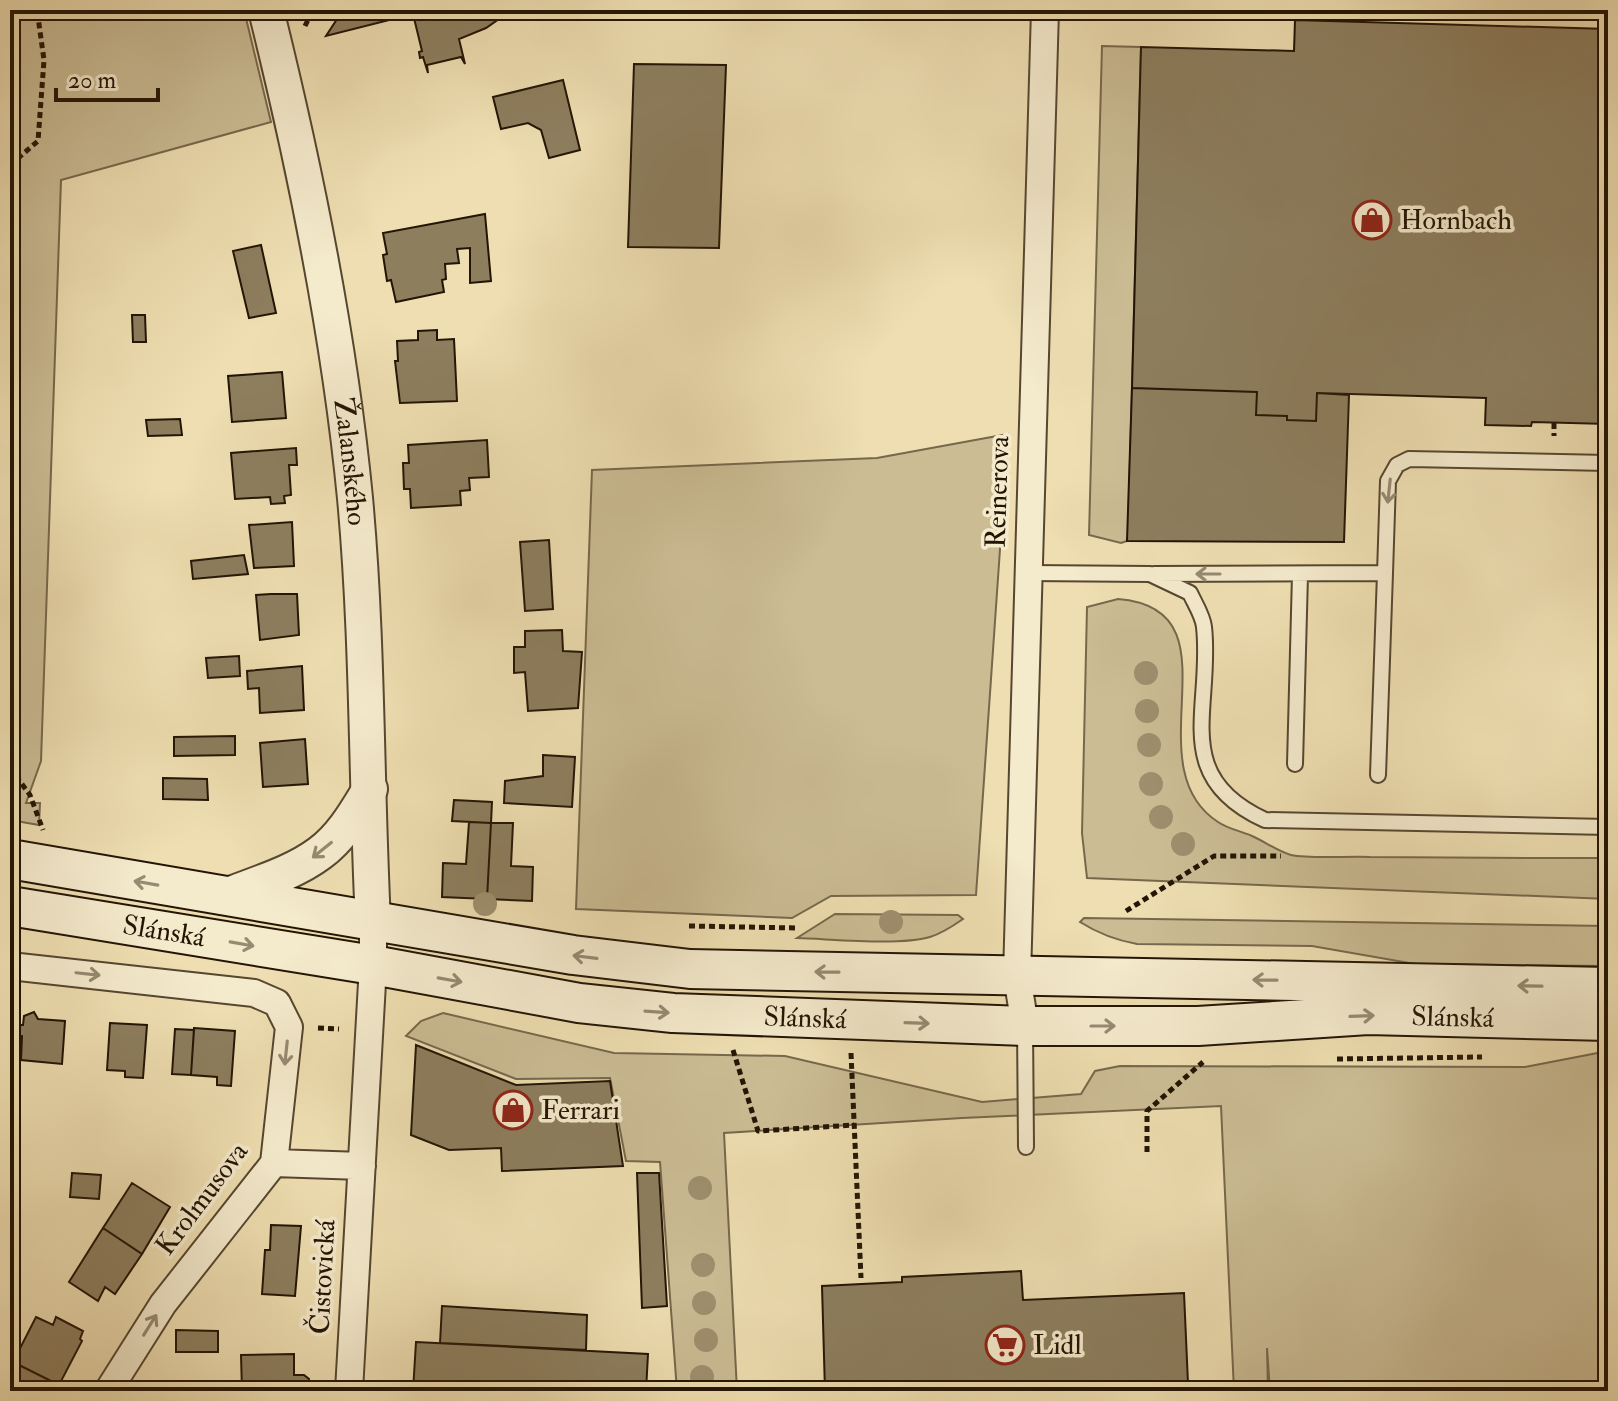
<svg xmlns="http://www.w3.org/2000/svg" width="1618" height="1401" font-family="'IM FELL Double Pica',serif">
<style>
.green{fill:#cbbc94;stroke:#77684c;stroke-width:2}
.building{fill:#8d7e5e;stroke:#231505;stroke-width:2}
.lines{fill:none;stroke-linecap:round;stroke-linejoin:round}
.service-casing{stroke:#564730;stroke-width:18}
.minor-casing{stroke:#564730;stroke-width:30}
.tertiary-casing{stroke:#564730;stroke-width:38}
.secondary-casing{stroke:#231505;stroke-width:42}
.path{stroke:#231505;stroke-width:5;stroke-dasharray:6 4;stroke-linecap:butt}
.service{stroke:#f4eacc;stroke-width:14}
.minor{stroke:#f4eacc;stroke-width:26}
.tertiary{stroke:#f4eacc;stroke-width:34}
.secondary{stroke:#f4eacc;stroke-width:38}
.tree{fill:#9f8f6e}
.oneway{stroke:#968a72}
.labels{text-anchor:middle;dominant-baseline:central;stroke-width:7;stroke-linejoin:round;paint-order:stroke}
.poi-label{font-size:28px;fill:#231505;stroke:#f4eacc;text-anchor:start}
.street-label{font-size:28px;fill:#231505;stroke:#f4eacc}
</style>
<rect width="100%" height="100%" fill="#eedeb1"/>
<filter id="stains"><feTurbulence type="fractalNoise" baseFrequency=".0025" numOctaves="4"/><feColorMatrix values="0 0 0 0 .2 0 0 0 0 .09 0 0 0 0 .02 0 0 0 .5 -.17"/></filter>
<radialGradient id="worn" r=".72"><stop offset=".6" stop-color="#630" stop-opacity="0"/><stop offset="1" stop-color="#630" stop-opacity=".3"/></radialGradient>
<path class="green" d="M10 10H244L271 122 61 180 41 761 26 803H40L39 825 10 820Z
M1102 46 1141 47 1128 535 1127 541 1121 543 1089 535Z
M1008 434 976 895 831 896 792 918 576 909 592 470 877 458Z
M1118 599C1244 609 1130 765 1218 822 1228 829 1241 831 1252 836 1264 841 1277 851 1291 855 1310 859 1348 856 1370 857 1449 858 1529 858 1608 858V899L1087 878 1082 833 1087 607Z
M835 914 958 915 963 919C953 926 943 933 930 937 899 946 832 939 797 938Z
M1084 918 1608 926V966L1415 964 1312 946 1137 944C1115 940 1099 934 1080 922Z
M443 1013 614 1053 785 1056 982 1102 1081 1094 1095 1071 1120 1066 1525 1067 1608 1051V1391H1270L1267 1348 1268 1391H1234L1221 1106 962 1118 724 1133 737 1391H677L660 1162 626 1161 610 1078 516 1079 406 1036 421 1021Z"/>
<path class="building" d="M343 10H512L486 28 459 39 465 64 461 57 427 65 428 73 423 57 420 58 419 52 422 51 413 14 326 36Z
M1295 20 1608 29V424L1532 422 1531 426 1485 425 1486 398 1317 393 1316 421 1287 420V416L1256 415 1257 392 1132 388 1141 47 1294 51Z
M634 64 726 65 719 248 628 247Z
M563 80 580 150 549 158 541 130 528 123 501 129 493 97Z
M485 214 491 281 470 283V248L457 249 459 263 445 264 446 279 442 280 444 292 396 302 391 280 387 281 383 255 387 254 383 233Z
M261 245 276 313 249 318 233 251Z
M132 315H145L146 342H133Z
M437 330V340L454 339 457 401 400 403 395 361H398L397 341 418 340V331Z
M282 372 286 418 232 422 228 376Z
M1132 388 1257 392 1256 415 1287 416V420L1316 421 1317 393 1349 395 1344 542 1127 541Z
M180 419 182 435 148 436 146 420Z
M487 440 489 477 469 478 470 490 460 491 461 505 411 508 410 489H404L403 463H409L408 445Z
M296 448 297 465H289L291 495 284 496 285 503 271 504 270 497 235 499 231 453Z
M292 522 294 566 254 568 249 525Z
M549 540 553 609 525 611 520 542Z
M244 555 248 574 193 579 191 561Z
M271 594H297L299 635 260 640 256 595Z
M562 630 563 651 582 652 578 708 528 711 525 672 514 673V647H525V631Z
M239 656 240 676 208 678 206 658Z
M302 666 304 710 260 713 259 688 248 689 247 671Z
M235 736V755L174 756V737Z
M305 739 308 784 263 787 260 743Z
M543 755 575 757 572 807 504 803 505 781 543 776Z
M163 778 207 779 208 800 163 799Z
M454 800 492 802 491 823 452 821Z
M469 822 491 823 487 899 442 897 443 863 466 864Z
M491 823H513L511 866 533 867 532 901 487 899Z
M34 1012 38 1019 65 1021 62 1064 21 1060 22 1036 16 1035V1025H23L24 1016Z
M110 1023 147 1025 143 1078 125 1077V1071L107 1070Z
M194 1028 235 1031 231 1086 217 1085V1077L191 1075Z
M175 1029 194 1030 191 1075 172 1074Z
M416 1045 516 1085 610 1081 623 1166 502 1171 501 1148 449 1150 411 1135Z
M72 1173 101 1175 99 1199 70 1197Z
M637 1173H659L667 1306 642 1308Z
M132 1183 170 1207 142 1254 103 1228Z
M271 1225 301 1226 295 1296 262 1294 265 1250H270Z
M103 1228 142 1254 115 1294 105 1287 98 1301 69 1282Z
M1021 1271 1023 1300 1184 1293 1188 1383 1219 1382V1391H825L822 1286 902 1282V1277Z
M442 1306 587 1315 586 1350 440 1343Z
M36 1317 53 1325 56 1317 83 1331 80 1339 82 1341 59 1385 13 1362Z
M176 1330 218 1331V1352H176Z
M416 1342 648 1354 646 1391H413Z
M294 1354V1375H304L309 1379 308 1385 304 1390 242 1391 241 1355Z
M13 1362 59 1385 56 1391H10V1368Z"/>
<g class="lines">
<defs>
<path id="service" d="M1028 573 1150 574 1190 593C1195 604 1203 616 1204 627 1213 708 1169 776 1265 820L1608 827
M1154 574 1385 573 1388 481 1397 465 1409 459 1608 463
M1295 764 1300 575
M1378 775 1385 573
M1025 1026 1026 1147"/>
<path id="minor" d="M10 966 254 993 277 1003 289 1027 274 1163 163 1304 108 1391
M1025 1026 1017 976 1045 10
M274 1163 362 1166
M349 1391 373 965V922"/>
<g id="tertiary">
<path id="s1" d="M266 10C306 171 339 333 355 498 368 639 366 781 373 922"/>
<path d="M223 897C255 884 292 874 320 853 342 837 356 812 370 789"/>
</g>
<g id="secondary">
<path d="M10 859 573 955 690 969 1608 987"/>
<path id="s2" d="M10 906 373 965 579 1003 673 1013 1025 1026H1198L1368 1015 1608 1021"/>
</g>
</defs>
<use href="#service" class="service-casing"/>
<use href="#minor" class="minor-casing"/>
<use href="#tertiary" class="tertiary-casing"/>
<use href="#secondary" class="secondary-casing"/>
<path class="path" d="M305 26 313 10
M10 165 38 141 44 60 37 10
M1554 423V436
M10 768 30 795 43 830
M1126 911 1214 856H1281
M689 926 796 928
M318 1028 339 1029
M733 1050 758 1131 854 1125
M851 1053 861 1278
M1337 1059 1482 1057
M1147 1152V1111L1203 1062"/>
<use href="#service" class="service"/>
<use href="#minor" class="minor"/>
<use href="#tertiary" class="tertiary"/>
<use href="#secondary" class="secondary"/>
</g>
<g class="tree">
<circle cx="1146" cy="673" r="12"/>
<circle cx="1147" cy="711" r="12"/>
<circle cx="1149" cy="745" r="12"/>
<circle cx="1151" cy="784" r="12"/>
<circle cx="1161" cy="817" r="12"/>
<circle cx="1183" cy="844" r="12"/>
<circle cx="485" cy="904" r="12"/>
<circle cx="891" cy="922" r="12"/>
<circle cx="700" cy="1188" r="12"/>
<circle cx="703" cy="1265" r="12"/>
<circle cx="704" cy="1303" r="12"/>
<circle cx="706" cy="1340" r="12"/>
<circle cx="702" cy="1377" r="12"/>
</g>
<defs><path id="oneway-shaft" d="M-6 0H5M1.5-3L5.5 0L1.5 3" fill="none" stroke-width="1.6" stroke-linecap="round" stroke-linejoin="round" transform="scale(2)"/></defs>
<g class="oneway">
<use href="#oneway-shaft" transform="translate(1389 491) rotate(96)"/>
<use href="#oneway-shaft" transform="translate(1208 574) rotate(-180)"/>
<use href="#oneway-shaft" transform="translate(322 850) rotate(141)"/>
<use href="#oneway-shaft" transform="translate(146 883) rotate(-170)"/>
<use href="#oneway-shaft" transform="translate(242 944) rotate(10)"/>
<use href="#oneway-shaft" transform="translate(585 957) rotate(-173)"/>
<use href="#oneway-shaft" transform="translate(827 972) rotate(-179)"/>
<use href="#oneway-shaft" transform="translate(88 974) rotate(6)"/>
<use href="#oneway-shaft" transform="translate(450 980) rotate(10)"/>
<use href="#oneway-shaft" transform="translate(1265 980) rotate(-179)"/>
<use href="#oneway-shaft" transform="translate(1530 986) rotate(-179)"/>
<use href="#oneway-shaft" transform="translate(657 1012) rotate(4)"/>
<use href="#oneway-shaft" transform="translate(1362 1016) rotate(-2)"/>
<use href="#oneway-shaft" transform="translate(917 1023) rotate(2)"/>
<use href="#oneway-shaft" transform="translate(1103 1026)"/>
<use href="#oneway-shaft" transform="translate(286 1053) rotate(96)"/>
<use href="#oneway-shaft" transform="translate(150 1325) rotate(-58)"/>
</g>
<defs>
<symbol id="shop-ring" viewBox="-11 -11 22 22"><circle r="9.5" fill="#f4eacc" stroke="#8f2418" stroke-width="1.5"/><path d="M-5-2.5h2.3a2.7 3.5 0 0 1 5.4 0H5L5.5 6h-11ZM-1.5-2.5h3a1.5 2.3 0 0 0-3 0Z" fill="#8f2418"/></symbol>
<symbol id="supermarket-ring" viewBox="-11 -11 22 22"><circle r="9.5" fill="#f4eacc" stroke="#8f2418" stroke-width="1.5"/><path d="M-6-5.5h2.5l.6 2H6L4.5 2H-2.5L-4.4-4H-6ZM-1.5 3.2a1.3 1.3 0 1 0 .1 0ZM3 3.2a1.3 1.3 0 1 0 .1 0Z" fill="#8f2418"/></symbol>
</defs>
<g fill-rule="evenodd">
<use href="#shop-ring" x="1350" y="198" width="44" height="44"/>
<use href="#shop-ring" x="491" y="1088" width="44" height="44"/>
<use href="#supermarket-ring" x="983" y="1323" width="44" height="44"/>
</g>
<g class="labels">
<g class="poi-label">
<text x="1400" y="220">Hornbach</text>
<text x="541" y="1110">Ferrari</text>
<text x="1033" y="1345">Lidl</text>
</g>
<g class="street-label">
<text stroke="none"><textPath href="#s1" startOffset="460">Žalanského</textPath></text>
<text transform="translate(998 492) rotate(-88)">Reinerova</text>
<text stroke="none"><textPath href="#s2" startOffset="156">Slánská</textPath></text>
<text stroke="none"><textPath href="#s2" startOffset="1452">Slánská</textPath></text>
<text stroke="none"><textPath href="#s2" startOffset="804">Slánská</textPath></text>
<text transform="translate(202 1199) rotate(-53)">Krolmusova</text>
<text transform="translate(323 1277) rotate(-87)">Čistovická</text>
</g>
</g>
<rect width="1618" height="1401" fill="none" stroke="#eedeb1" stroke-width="40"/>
<rect x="12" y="12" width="1594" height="1377" fill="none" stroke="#231505" stroke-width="4"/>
<rect x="20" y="20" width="1578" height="1361" fill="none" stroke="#231505" stroke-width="2"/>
<path d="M56 88v12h102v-12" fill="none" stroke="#231505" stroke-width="4"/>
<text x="68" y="88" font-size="24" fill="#231505" stroke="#f4eacc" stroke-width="6" paint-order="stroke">20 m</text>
<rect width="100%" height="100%" filter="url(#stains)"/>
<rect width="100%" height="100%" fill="url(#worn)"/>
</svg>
